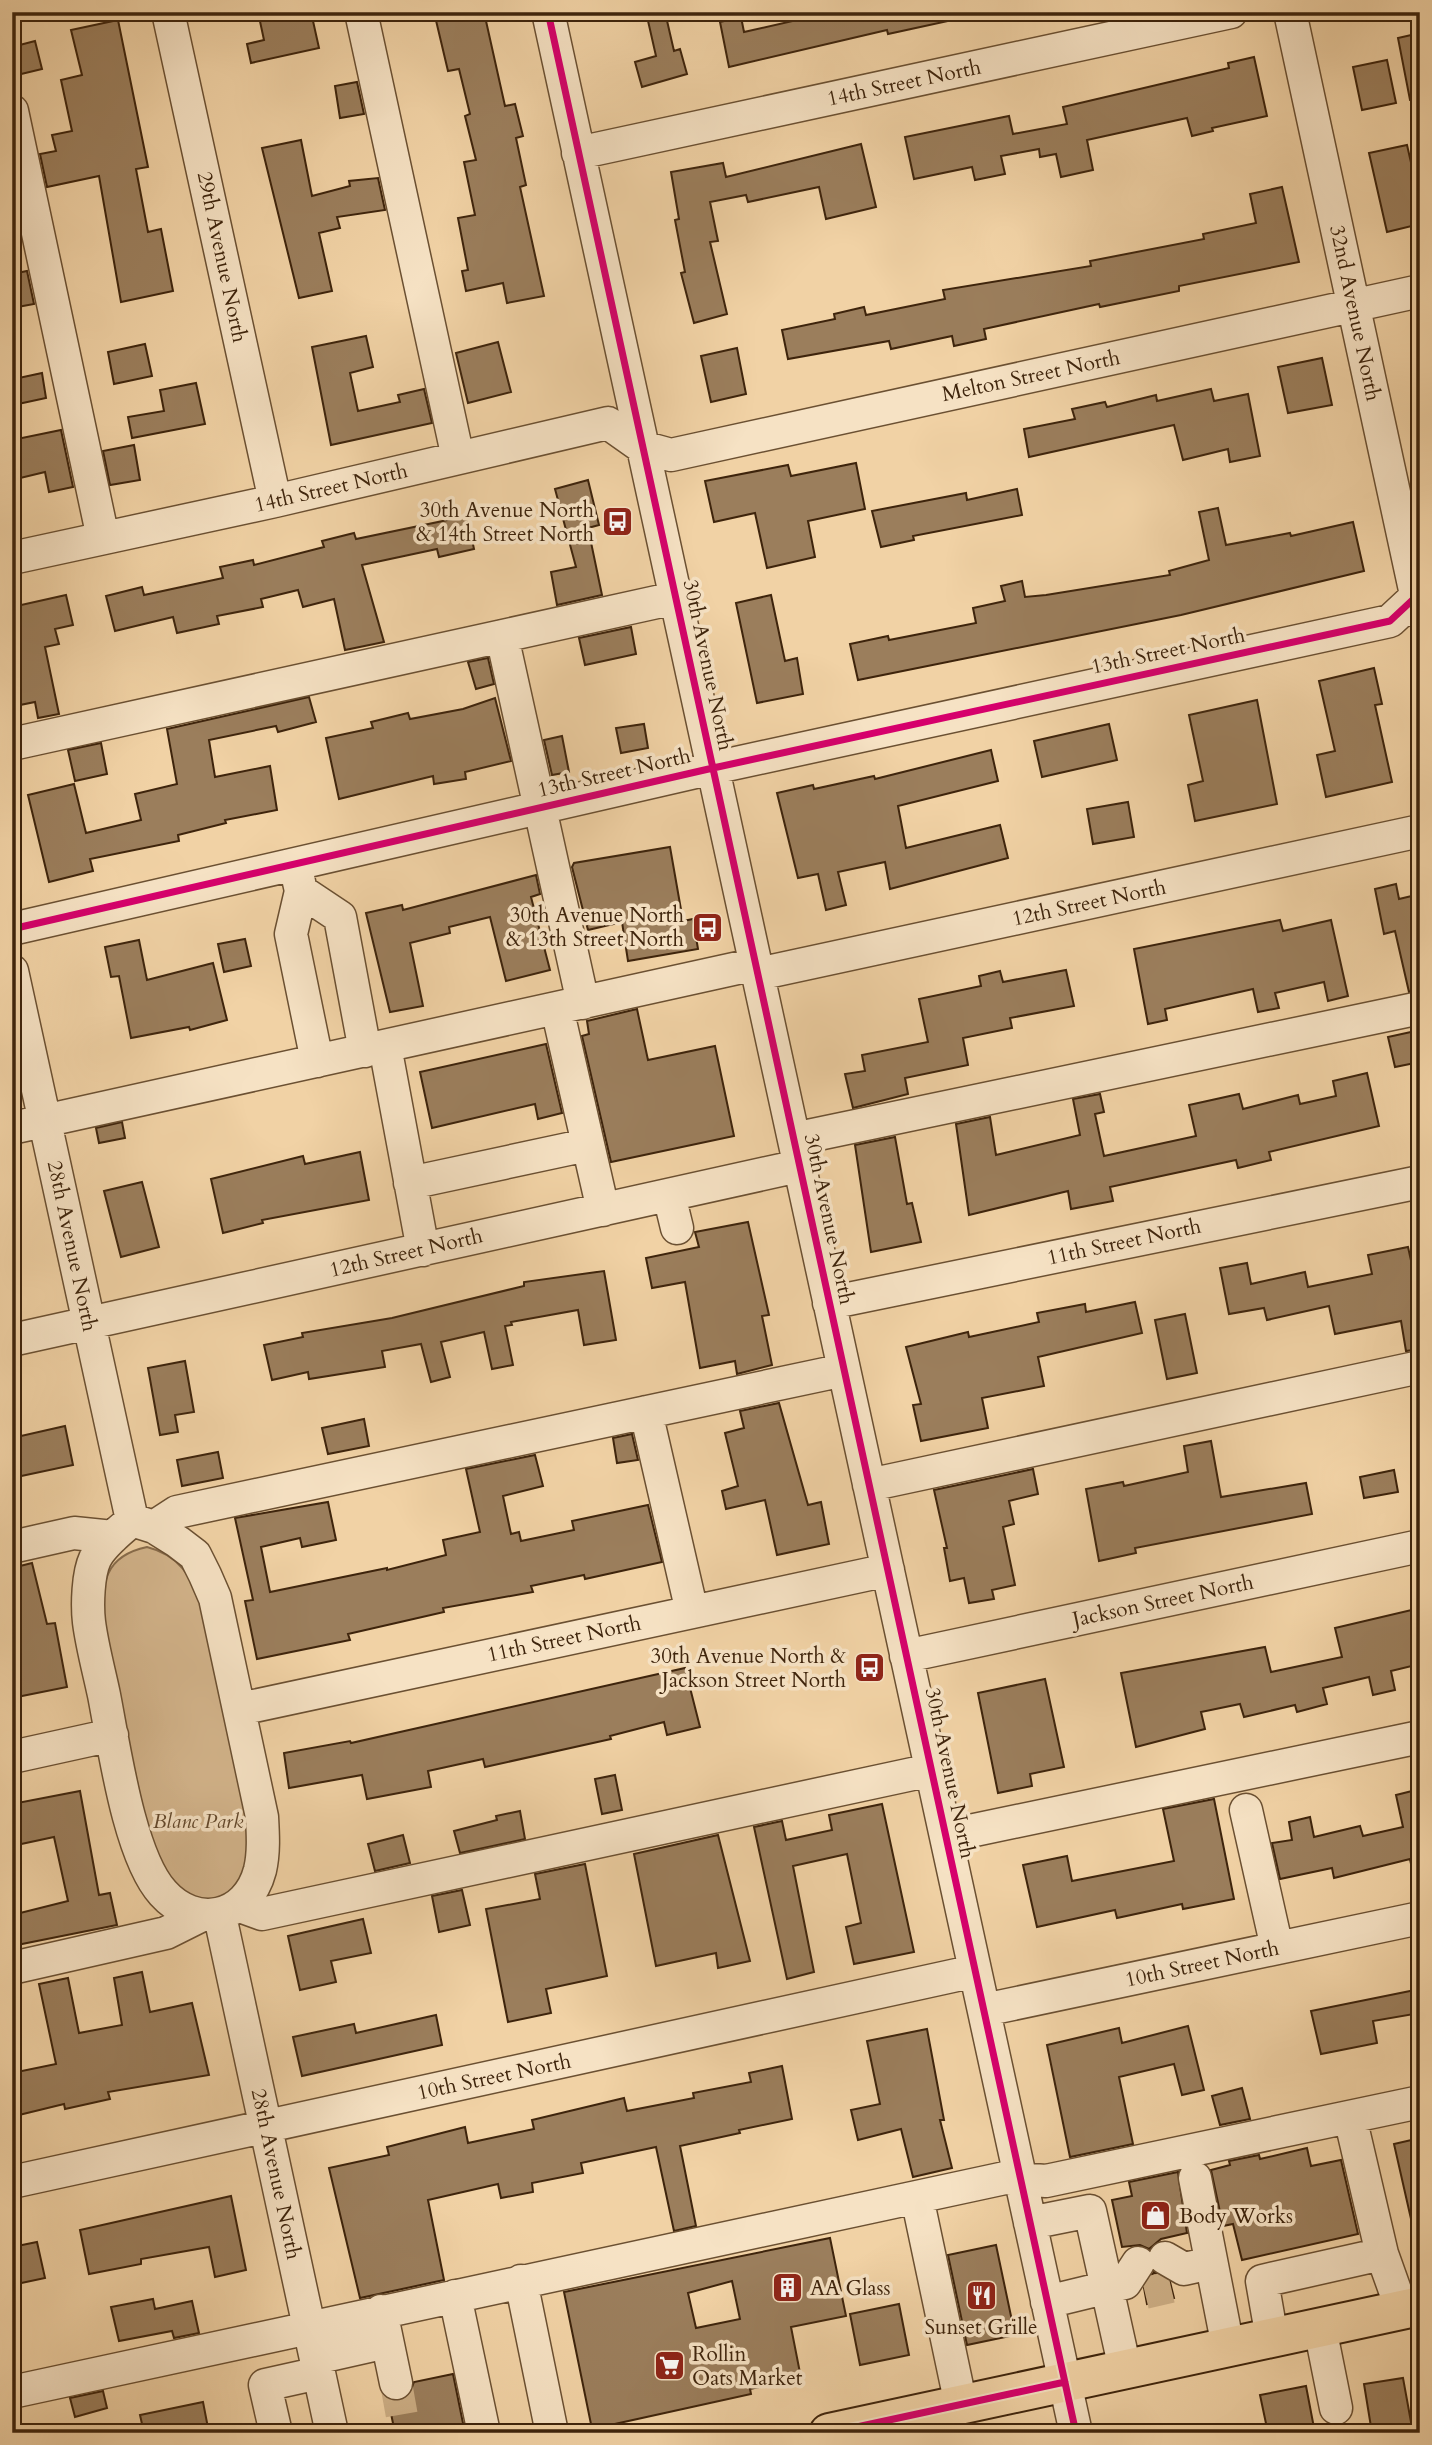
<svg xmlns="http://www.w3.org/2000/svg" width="1432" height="2445" font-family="Cardo,serif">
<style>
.green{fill:#d3b48b;stroke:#886c4c;stroke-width:2}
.building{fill:#9b7e5c;stroke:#3e240c;stroke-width:2;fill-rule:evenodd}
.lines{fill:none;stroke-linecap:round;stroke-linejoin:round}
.minor-tunnel{stroke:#cdaf86;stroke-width:32;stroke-dasharray:32 16;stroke-linecap:butt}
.minor-casing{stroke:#6b5032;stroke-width:35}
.major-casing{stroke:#3e240c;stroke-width:42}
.minor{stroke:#f6e2c4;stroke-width:32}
.major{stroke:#f1d2a5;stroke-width:38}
.cycleway-casing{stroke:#f6e2c4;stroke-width:11}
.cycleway{stroke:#d6006c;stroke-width:7}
.labels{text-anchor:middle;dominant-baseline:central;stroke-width:7;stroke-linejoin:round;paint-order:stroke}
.street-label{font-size:21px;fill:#3e240c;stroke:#f6e2c4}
.poi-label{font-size:21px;fill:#3e240c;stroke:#f6e2c4;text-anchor:end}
.park-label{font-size:21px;font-style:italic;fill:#63482c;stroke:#f6e2c4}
</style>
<rect width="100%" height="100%" fill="#f1d2a5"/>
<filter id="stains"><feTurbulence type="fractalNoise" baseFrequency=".00286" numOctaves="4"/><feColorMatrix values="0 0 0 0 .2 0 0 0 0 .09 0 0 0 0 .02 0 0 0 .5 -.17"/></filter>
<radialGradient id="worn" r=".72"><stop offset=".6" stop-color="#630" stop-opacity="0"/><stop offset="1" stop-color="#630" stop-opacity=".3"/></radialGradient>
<path class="green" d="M147 1547C179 1555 191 1576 203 1606L251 1824 246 1871 224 1899 207 1903 177 1890 152 1850 102 1622C102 1583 104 1556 147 1547Z"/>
<path class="building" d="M258 12H311L319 48 251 63 247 44 264 40Z
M434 12H484L505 106 515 104 523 136 516 138 526 185 520 187 544 296 507 303 503 283 466 291 462 271 468 270 458 218 475 215 464 162 476 160 465 116 470 114 459 69 448 71Z
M646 12H665L674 51 680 49 687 74 642 87 635 62 656 56Z
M832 12H947L948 21 888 34 887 30 729 67 720 22 741 17 744 32Z
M118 20 148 167 136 169 148 232 161 229 173 291 121 302 99 176 47 187 40 154 56 151 52 135 72 131 61 80 82 75 71 30Z
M1420 33V99L1410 100 1398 38Z
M35 41 42 69 17 75 12 47Z
M1254 57 1267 116 1212 128 1213 131 1192 136 1187 118 1087 140 1093 170 1061 177 1056 154 1040 157 1039 149 1001 156 1005 174 975 180 972 167 914 179 905 137 1009 116 1013 134 1067 124 1063 107 1229 68 1228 63Z
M1387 60 1396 103 1362 110 1353 67Z
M357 82 364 114 340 118 335 86Z
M301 140 312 196 350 186 349 181 378 178 385 210 337 217 340 228 319 233 332 291 299 298 262 148Z
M861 144 876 207 826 219 819 187 748 202 746 195 710 202 718 241 710 242 727 314 694 323 681 273 685 272 675 220 679 219 671 172 723 163 726 177Z
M1407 145 1420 202V224L1387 232 1369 153Z
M1282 187 1299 262 1179 286V291L1100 307 1099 304 984 329 986 339 954 346 952 336 891 349 889 341 788 359 782 330 835 319 834 314 864 307 866 315 945 299 943 290 1091 266 1090 261 1204 239 1203 234 1256 223 1250 194Z
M27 271 34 304 12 308V274Z
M366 336 373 367 350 373 358 411 400 402 398 395 424 389 432 423 331 445 312 347Z
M498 342 511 392 468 403 456 353Z
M145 344 152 376 114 384 108 352Z
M737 348 746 394 711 402 701 356Z
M1322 358 1332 405 1288 413 1278 367Z
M42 373 46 398 18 404 14 379Z
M196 383 205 424 132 438 128 417 164 411 160 390Z
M1211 389 1214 401 1248 394 1260 456 1230 462 1228 449 1183 460 1174 425 1029 457 1024 429 1075 419 1072 409 1105 402 1107 407 1156 395 1157 401Z
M61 430 73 487 49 492 45 472 12 480V440Z
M134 445 140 480 110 485 103 451Z
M856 463 865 509 808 521 815 557 767 568 755 513 714 522 705 481 788 465 791 476Z
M588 480 599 525 588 528 602 595 557 605 551 572 576 567 555 489Z
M1017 489 1022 515 913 536 914 540 881 547 872 511 966 493 967 500Z
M1218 508 1226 545 1290 533 1291 536 1353 522 1364 571 1181 615 858 680 850 644 888 636 889 640 976 623 973 608 1005 601 1001 586 1022 581 1025 597 1046 595 1170 575 1169 571 1209 560 1199 512Z
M467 516 474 549 439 557 437 549 362 565 384 642 345 650 334 599 303 607 298 590 261 599 263 607 217 616 219 624 177 633 173 617 115 631 106 596 142 587 144 595 223 578 220 567 253 560 254 565 324 547 322 541 354 533 356 539Z
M66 595 73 625 55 629 59 644 45 647 59 714 38 718 35 702 15 706 12 692V607Z
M771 595 785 661 797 658 803 694 757 703 736 603Z
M631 627 636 654 585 665 579 638Z
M488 658 494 684 476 689 468 662Z
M1374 668 1382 704 1375 705 1392 782 1326 797 1317 755 1335 751 1319 681Z
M309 697 316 722 278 732 276 726 209 740 215 777 270 766 277 810 225 820 226 823 178 835 179 841 90 859 93 871 49 882 28 795 74 784 86 833 141 820 135 794 177 784 167 729Z
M495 698 511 761 465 772 466 779 434 784 433 776 339 799 326 738 373 728 371 722 408 713 410 719 463 709Z
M1257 700 1277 804 1195 821 1188 785 1203 781 1189 715Z
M644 724 648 748 621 753 616 728Z
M1109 724 1117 760 1042 777 1034 741Z
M562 736 569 772 552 775 544 740Z
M101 743 107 774 75 781 68 750Z
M991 750 998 781 898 806 906 848 1000 825 1008 858 890 889 885 862 838 872 846 905 826 910 818 874 798 878 777 793 813 785 814 789 874 776 875 779Z
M1128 802 1134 837 1093 844 1087 809Z
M670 847 683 921 693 919 698 949 628 961 622 922 588 930 572 867 574 863Z
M536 875 540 894 531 897 550 970 506 981 490 917 449 927 450 933 410 943 423 1006 390 1012 366 913 402 905 403 910Z
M1396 884 1399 899 1420 894V990L1409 992 1395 931 1384 934 1375 889Z
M1280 920 1283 931 1331 920 1348 996 1328 1001 1324 982 1275 993 1279 1008 1258 1012 1253 989 1165 1009 1167 1020 1148 1024 1134 949Z
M245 939 251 966 224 972 218 944Z
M139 940 147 980 213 963 227 1020 190 1030 189 1027 131 1038 119 976 111 977 105 947Z
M1066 970 1074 1006 1010 1018 1012 1028 963 1038 968 1065 905 1078 908 1094 853 1108 845 1074 865 1071 862 1055 928 1042 919 999 981 986 979 976 1000 971 1003 982Z
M637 1009 648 1060 715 1046 734 1136 611 1162 582 1036 589 1034 587 1021Z
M1420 1030V1062L1395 1067 1388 1037Z
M546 1044 562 1113 538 1119 535 1104 432 1128 420 1072Z
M1367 1073 1379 1126 1269 1152 1271 1160 1238 1168 1236 1160 1110 1187 1113 1201 1071 1209 1068 1191 969 1215 956 1124 990 1117 996 1155 1080 1135 1073 1099 1100 1094 1104 1112 1095 1114 1104 1156 1196 1136 1189 1105 1239 1094 1243 1109 1298 1095 1300 1104 1336 1096 1333 1081Z
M122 1122 125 1138 99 1143 96 1128Z
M895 1137 907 1204 912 1203 921 1242 871 1252 855 1145Z
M360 1152 369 1200 262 1220 263 1223 223 1233 211 1179 303 1156 305 1164Z
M142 1182 159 1247 121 1257 104 1191Z
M748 1222 769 1315 762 1316 772 1365 737 1374 735 1361 700 1368 685 1282 652 1288 646 1258 699 1247 695 1232Z
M1408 1247 1420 1301V1349L1406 1351 1401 1321 1335 1334 1329 1306 1267 1320 1264 1308 1229 1314 1220 1268 1247 1263 1251 1284 1305 1272 1308 1287 1372 1274 1368 1255Z
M604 1271 616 1340 584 1345 578 1310 511 1322 512 1325 505 1326 513 1365 492 1369 484 1332 441 1342 450 1377 431 1382 421 1344 382 1351 385 1367 309 1379 308 1372 272 1380 264 1345 303 1337 302 1333 392 1318 524 1286V1282Z
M1135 1302 1142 1333 1038 1357 1044 1386 982 1398 988 1428 921 1441 913 1405 921 1404 906 1347 968 1332 969 1337 1039 1322 1037 1313 1085 1304 1086 1312Z
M1185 1314 1197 1373 1167 1379 1155 1320Z
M185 1361 194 1412 175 1415 178 1432 160 1435 148 1368Z
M779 1403 808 1505 821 1502 829 1544 777 1555 765 1500 726 1509 722 1491 738 1486 725 1433 744 1428 740 1411Z
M364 1419 369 1446 328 1454 322 1428Z
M65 1426 73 1465 12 1478V1438Z
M632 1434 638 1460 617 1463 613 1438Z
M1211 1441 1221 1497 1306 1483 1312 1514 1135 1548 1136 1553 1099 1561 1086 1489 1123 1482 1124 1486 1188 1472 1184 1446Z
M218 1452 223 1478 182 1486 177 1460Z
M535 1455 543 1486 503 1496 511 1534 519 1532 521 1541 574 1530 572 1521 648 1505 662 1562 585 1579 584 1575 531 1586 533 1592 443 1608 444 1612 348 1634 350 1640 257 1659 245 1601 253 1600 235 1518 328 1502 336 1540 302 1547 300 1538 261 1547 270 1592 387 1568V1570L446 1555 443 1540 480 1532 466 1469Z
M1033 1469 1038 1494 1009 1501 1014 1524 1003 1527 1015 1585 992 1590 994 1599 969 1603 964 1578 950 1581 944 1548H947L934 1490Z
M1394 1470 1398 1492 1364 1498 1360 1477Z
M32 1563 47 1624 55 1623 67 1687 12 1698V1568Z
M1420 1608V1664L1391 1671 1395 1690 1373 1695 1369 1677 1323 1688 1327 1704 1297 1712 1295 1705 1244 1717 1240 1704 1201 1712 1205 1729 1136 1747 1121 1673 1265 1647 1271 1672 1342 1657 1335 1628Z
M685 1668 700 1727 667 1735 664 1722 610 1736 611 1739 485 1767 483 1759 428 1771 431 1787 367 1799 362 1775 289 1788 284 1753 350 1741 351 1743Z
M1045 1679 1064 1767 1030 1774 1032 1786 998 1793 978 1693Z
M615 1775 622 1810 602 1814 595 1779Z
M1416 1790 1420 1808V1863L1411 1864 1410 1859 1334 1878 1332 1868 1280 1879 1272 1843 1292 1840 1289 1822 1310 1817 1314 1837 1360 1826 1363 1836 1403 1827 1396 1795Z
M80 1791 99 1895 110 1893 117 1925 12 1946V1915L68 1901 54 1837 12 1846V1804Z
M1214 1799 1234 1899 1183 1909 1182 1904 1117 1918 1115 1910 1037 1927 1023 1865 1067 1856 1072 1881 1174 1861 1163 1809Z
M882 1804 914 1952 854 1964 846 1927 861 1923 847 1854 793 1866 814 1972 787 1979 754 1827 782 1821 786 1840 832 1830 829 1815Z
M520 1811 525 1839 460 1853 454 1831 497 1820 496 1816Z
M403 1835 410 1863 375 1871 368 1844Z
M718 1835 750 1961 718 1968 716 1953 656 1966 634 1854Z
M585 1864 607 1976 546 1989 551 2013 508 2022 486 1909 540 1899 535 1874Z
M462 1890 470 1925 439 1932 432 1896Z
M363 1919 371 1953 331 1961 336 1982 300 1990 288 1936Z
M142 1972 150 2012 192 2003 209 2075 108 2092 110 2099 65 2109 64 2104 19 2115 12 2073 56 2064 39 1984 68 1978 79 2033 122 2025 114 1978Z
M1420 1989V2013L1373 2021 1377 2043 1321 2054 1311 2011Z
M436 2015 442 2045 302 2076 293 2037 354 2024 356 2033Z
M1188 2026 1204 2090 1182 2095 1174 2064 1119 2077 1133 2144 1070 2157 1047 2045 1119 2028 1122 2043Z
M927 2029 944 2120H940L952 2168 913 2177 901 2129 858 2140 851 2110 880 2104 867 2041Z
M782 2066 792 2119 739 2130 740 2133 680 2146 696 2226 674 2231 656 2147 581 2163 583 2173 532 2183 533 2192 501 2198 498 2184 428 2200 444 2280 360 2298 329 2168 389 2155 387 2147 465 2127 468 2143 534 2129 532 2120 624 2098 627 2111 694 2098 693 2093 751 2082 749 2073Z
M1242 2088 1250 2119 1220 2125 1212 2096Z
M1420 2138V2218L1411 2219 1394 2144Z
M1307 2148 1311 2166 1341 2160 1358 2234 1242 2260 1233 2224 1223 2226 1211 2170 1230 2165 1229 2161 1259 2155 1260 2159Z
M1178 2172 1187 2233 1161 2239 1149 2249 1140 2245 1122 2247 1112 2200 1132 2196 1129 2182Z
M231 2196 246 2270 215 2277 209 2247 141 2259V2264L89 2274 80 2230Z
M830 2238 846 2316 791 2327 801 2378 750 2389 751 2394 592 2429 564 2292ZM732 2281 740 2319 696 2328 688 2293Z
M37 2242 45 2278 12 2285V2247Z
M996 2245 1015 2335 967 2345 948 2255Z
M1154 2272 1170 2282 1174 2298 1147 2304 1144 2288Z
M153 2299 155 2309 192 2301 199 2333 174 2338 172 2331 119 2341 111 2307Z
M899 2304 909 2355 860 2365 850 2314Z
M453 2374 465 2433H395L388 2399 399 2401 408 2397 414 2382Z
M1403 2378 1413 2433H1372L1364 2384Z
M1306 2386 1315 2433H1268L1260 2395Z
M103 2391 107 2408 75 2417 70 2398Z
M203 2402 209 2433H144L140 2415Z"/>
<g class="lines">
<path class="minor-tunnel" d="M1145 2293 1171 2287
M396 2383 405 2433"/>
<defs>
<path id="minor" d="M168 12 275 501
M361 12 458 458
M548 12 1076 2433
M1290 12 1420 613
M12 111 103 538
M578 153 1231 12
M12 558 275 501 608 423 642 447 671 455 1420 291
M502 636 583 1003
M12 744 675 598
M295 864 301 891 291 934 317 1061
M301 891 340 917 365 1051
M12 929 713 768 1390 621 1420 593
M12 971 132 1520
M758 974 1420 831
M557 1008 603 1210
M385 1046 423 1250
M12 1128 756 964
M794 1139 1420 1008
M410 1183 587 1145
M669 1195 677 1228
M829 1303 1420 1182
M12 1340 799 1166
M646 1412 692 1612
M869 1485 1420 1367
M132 1520 154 1527 178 1542 195 1555 205 1575 215 1598 262 1817C263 1835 264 1853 260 1870 247 1920 195 1929 163 1893 129 1856 114 1746 104 1695 99 1671 92 1646 89 1622 87 1605 88 1574 95 1559 102 1544 120 1531 132 1520Z
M154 1527 177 1512 844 1370
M12 1547 74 1533 113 1537
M906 1656 1420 1546
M240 1709 888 1570
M12 1757 112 1735
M1246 1810 1277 1948
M946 1836 1420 1737
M240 1906 262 1914 931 1770
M220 1916 332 2433
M12 1968 166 1933 200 1916
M984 2010 1420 1918
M1350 2117 1382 2254 1402 2310
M1195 2178 1228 2347
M12 2182 975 1971
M917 2197 961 2405
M1030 2223 1090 2211 1125 2369
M1165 2258 1184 2269 1211 2263
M521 2281 552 2433
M455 2296 484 2433
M1047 2302 1125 2283 1138 2263
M381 2311 396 2383
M1320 2328 1336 2408
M1272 2338 1262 2281 1382 2254
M316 2358 387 2342
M12 2392 1005 2178 1046 2181 1420 2102
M276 2433 265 2385 319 2373"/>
<path id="major" d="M829 2433 1420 2306"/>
</defs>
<use href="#minor" class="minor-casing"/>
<use href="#major" class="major-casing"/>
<use href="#minor" class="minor"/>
<use href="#major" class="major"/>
<defs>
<path id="cycleway" d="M548 12 1076 2433
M12 929 713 768 1390 621 1420 593
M829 2433 1065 2382"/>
</defs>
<use href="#cycleway" class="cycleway-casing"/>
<use href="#cycleway" class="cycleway"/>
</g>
<defs>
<symbol id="bus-square" viewBox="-11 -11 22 22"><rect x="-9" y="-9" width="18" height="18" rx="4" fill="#8f2418" stroke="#f6e2c4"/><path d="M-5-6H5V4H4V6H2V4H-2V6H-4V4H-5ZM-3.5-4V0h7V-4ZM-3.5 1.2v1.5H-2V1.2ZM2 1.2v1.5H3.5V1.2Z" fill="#fff"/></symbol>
<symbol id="shop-square" viewBox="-11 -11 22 22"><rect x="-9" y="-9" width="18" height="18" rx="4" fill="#8f2418" stroke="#f6e2c4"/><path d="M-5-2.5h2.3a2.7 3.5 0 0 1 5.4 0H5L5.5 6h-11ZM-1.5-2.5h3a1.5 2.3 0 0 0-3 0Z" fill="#fff"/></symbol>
<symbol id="building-square" viewBox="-11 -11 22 22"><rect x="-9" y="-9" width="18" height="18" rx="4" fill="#8f2418" stroke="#f6e2c4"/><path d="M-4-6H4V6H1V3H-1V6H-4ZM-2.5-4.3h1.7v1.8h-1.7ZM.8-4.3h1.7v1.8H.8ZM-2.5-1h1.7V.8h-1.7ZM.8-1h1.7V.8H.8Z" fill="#fff"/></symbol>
<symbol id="restaurant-square" viewBox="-11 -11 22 22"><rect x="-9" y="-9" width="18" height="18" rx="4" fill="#8f2418" stroke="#f6e2c4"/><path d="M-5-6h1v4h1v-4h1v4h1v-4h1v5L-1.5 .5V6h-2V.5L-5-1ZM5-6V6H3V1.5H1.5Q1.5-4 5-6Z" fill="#fff"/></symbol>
<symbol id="supermarket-square" viewBox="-11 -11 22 22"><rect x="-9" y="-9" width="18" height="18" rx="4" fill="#8f2418" stroke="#f6e2c4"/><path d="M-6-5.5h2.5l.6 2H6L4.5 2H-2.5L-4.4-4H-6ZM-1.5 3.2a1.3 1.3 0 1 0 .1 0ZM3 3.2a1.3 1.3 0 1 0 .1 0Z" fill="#fff"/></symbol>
</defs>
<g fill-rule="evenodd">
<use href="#bus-square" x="600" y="504" width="35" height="35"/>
<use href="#bus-square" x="690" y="910" width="35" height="35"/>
<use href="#bus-square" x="852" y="1650" width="35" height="35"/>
<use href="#shop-square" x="1138" y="2198" width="35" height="35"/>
<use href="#building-square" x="770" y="2270" width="35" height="35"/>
<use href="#restaurant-square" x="964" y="2278" width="35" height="35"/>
<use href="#supermarket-square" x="652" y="2348" width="35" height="35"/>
</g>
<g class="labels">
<g class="street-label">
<text transform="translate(904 83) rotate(-12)">14th Street North</text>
<text transform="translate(222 257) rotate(78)">29th Avenue North</text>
<text transform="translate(1355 313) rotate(78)">32nd Avenue North</text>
<text transform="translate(1031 376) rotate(-12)">Melton Street North</text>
<text transform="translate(331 488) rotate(-13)">14th Street North</text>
<text transform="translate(1168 651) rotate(-12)">13th Street North</text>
<text transform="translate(708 665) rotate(78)">30th Avenue North</text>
<text transform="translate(614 773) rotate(-13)">13th Street North</text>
<text transform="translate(1089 903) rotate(-12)">12th Street North</text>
<text transform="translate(829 1219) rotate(78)">30th Avenue North</text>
<text transform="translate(1124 1242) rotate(-12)">11th Street North</text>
<text transform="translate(72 1246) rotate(78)">28th Avenue North</text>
<text transform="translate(406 1253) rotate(-13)">12th Street North</text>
<text transform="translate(1163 1601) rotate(-12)">Jackson Street North</text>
<text transform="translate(564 1639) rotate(-12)">11th Street North</text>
<text transform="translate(950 1773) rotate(78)">30th Avenue North</text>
<text transform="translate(1202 1964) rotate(-12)">10th Street North</text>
<text transform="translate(494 2077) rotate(-12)">10th Street North</text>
<text transform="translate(276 2174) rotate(78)">28th Avenue North</text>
</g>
<g class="poi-label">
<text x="594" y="510">30th Avenue North<tspan x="594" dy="24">&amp; 14th Street North</tspan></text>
<text x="684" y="915">30th Avenue North<tspan x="684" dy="24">&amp; 13th Street North</tspan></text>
<text x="846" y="1656">30th Avenue North &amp;<tspan x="846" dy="24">Jackson Street North</tspan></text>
<text x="1179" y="2216" text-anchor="start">Body Works</text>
<text x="810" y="2288" text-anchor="start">AA Glass</text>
<text x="981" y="2327" text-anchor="middle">Sunset Grille</text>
<text x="692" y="2354" text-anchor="start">Rollin<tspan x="692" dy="24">Oats Market</tspan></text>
</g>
<g class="park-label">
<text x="198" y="1821">Blanc Park</text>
</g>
</g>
<rect width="1432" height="2445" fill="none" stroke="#f1d2a5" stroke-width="42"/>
<rect x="14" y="14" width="1404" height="2417" fill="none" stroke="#3e240c" stroke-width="3.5"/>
<rect x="21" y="21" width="1390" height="2403" fill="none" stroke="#3e240c" stroke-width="2"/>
<rect width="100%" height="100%" filter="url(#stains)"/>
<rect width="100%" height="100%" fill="url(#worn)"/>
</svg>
